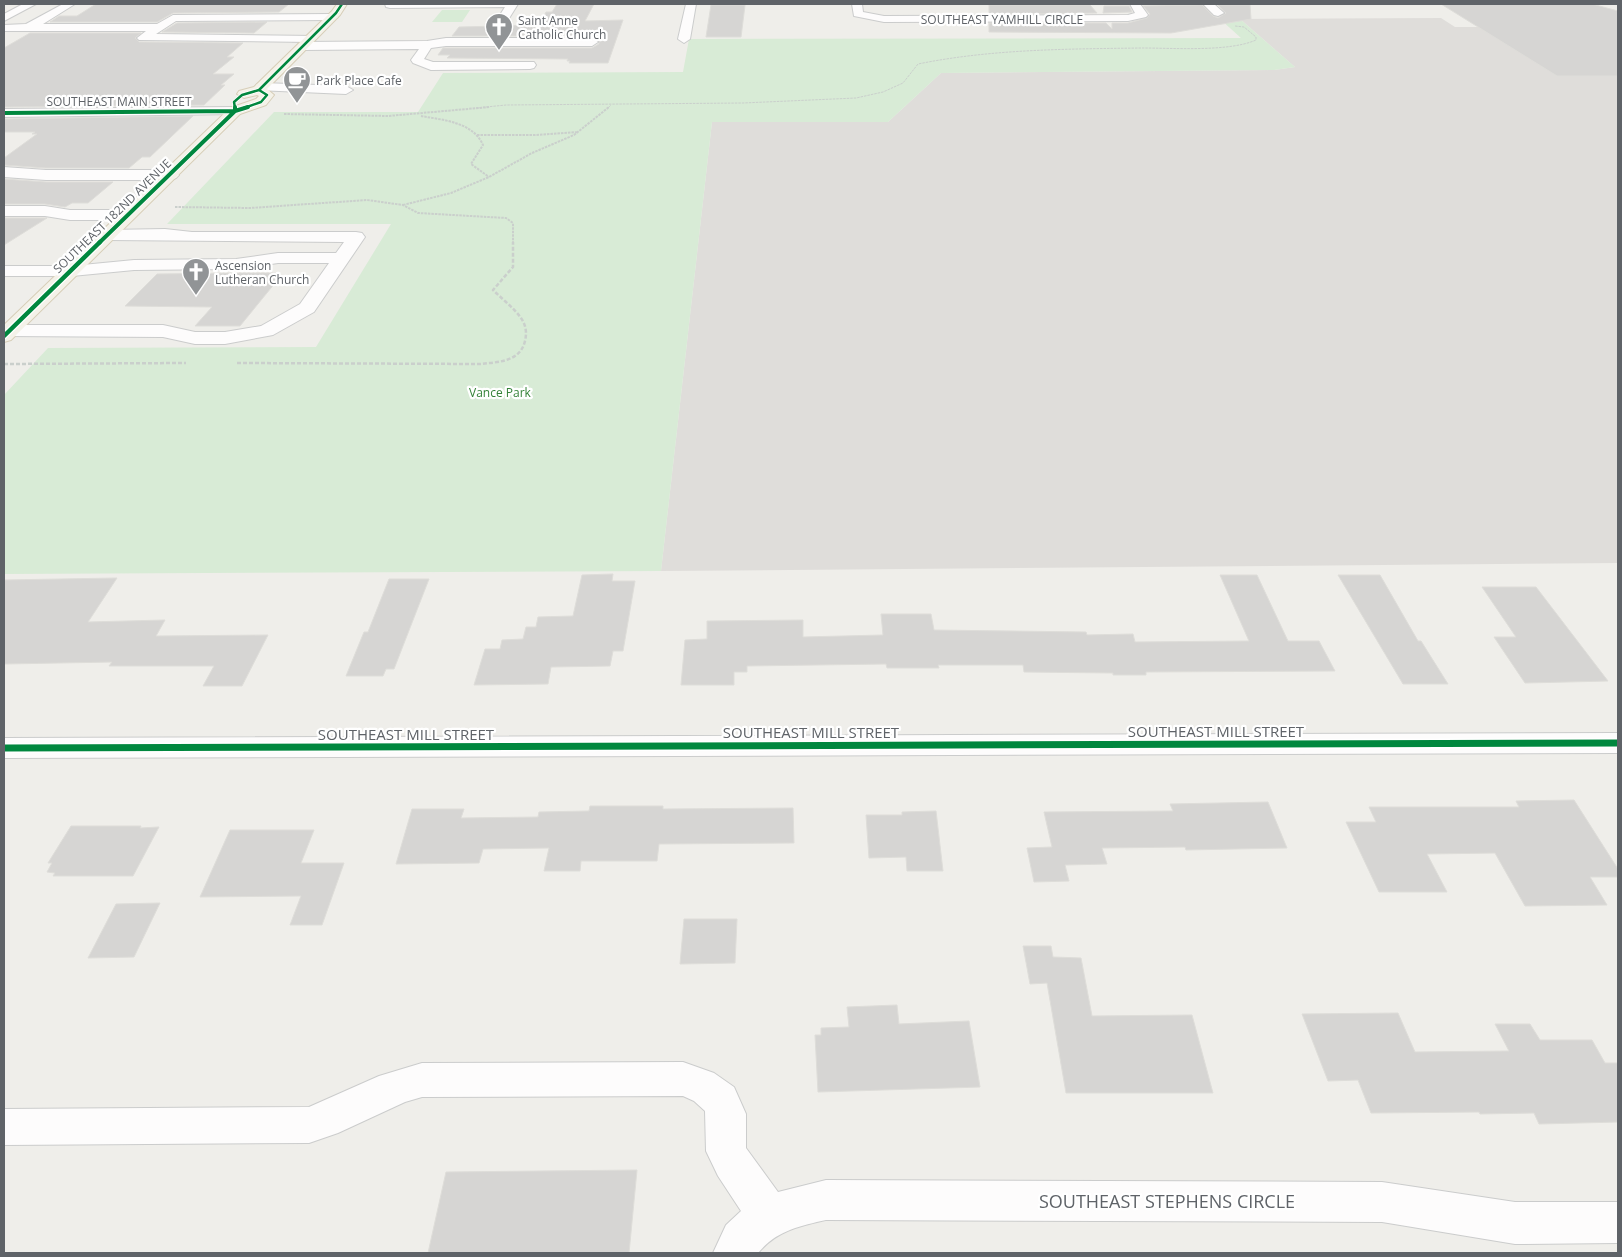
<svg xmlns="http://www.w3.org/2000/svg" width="1622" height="1257" font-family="'Open Sans',sans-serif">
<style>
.industrial{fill:#dfddda}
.green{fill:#d8ebd6}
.building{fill:#d6d5d3;stroke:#deddd9}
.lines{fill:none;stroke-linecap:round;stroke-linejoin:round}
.minor-casing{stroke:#cbcccc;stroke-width:2}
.major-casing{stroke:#d7ceb8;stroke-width:2}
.path-far2{stroke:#cacfcc;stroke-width:1;stroke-dasharray:2.5 1;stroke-linecap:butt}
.path-far1{stroke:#cacfcc;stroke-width:2;stroke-dasharray:2.5 1;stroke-linecap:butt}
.path{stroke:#cacfcc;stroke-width:2.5;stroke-dasharray:4 2;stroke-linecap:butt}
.minor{fill:#fdfcfc;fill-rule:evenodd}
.major{fill:#f4f2e9;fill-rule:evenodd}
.cycleway-far3-casing{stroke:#fff;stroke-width:4}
.cycleway-far2-casing{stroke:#fff;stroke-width:5.5}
.cycleway-far1-casing{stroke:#fff;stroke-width:7}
.cycleway-casing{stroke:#fff;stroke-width:10}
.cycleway-far3{stroke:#00873e;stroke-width:2.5}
.cycleway-far2{stroke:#00873e;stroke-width:4}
.cycleway-far1{stroke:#00873e;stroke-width:4.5}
.cycleway{stroke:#00873e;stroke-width:7}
.labels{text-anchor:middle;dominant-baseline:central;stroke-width:4.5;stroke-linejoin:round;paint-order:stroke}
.far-street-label{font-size:12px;fill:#5f6368;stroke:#fff}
.far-poi-label{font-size:12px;fill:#5f6368;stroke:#fff;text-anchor:start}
.far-park-label{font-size:12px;fill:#348238;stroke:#fff}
.street-label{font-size:15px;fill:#5f6368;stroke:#fff}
.near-street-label{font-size:18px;fill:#5f6368;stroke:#fff}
</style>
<rect width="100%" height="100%" fill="#efeeea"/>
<path class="industrial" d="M1441 18 1455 27H1618V563L661 571 712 122H888L941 73 1274 70 1295 67 1240 19Z"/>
<path class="green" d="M442 10H470L462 22H432Z
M1220 19H1240L1295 67 1274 70 941 73 888 122H712L661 571 4 574V395L48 348 316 347 391 224H167L274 112H418L443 73 683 72 689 39 1241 38Z"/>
<path class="building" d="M96 4H289L279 12 173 13 157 22H50L59 16H77Z
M557 4H594L585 21 623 20 608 63H569L570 61H567L568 59 447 58 450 55H438L443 48H592L599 44V40L592 36H452L459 27 539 25 546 12H552Z
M1441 4H1592L1618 11V76H1557Z
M711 5H745L741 37H706Z
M989 5H1090L1097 13 989 14Z
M1202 5 1213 16 1218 18 1226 13 1218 5H1250L1251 19 1171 33 989 32V23H1106L1112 29V23H1128L1147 18 1150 14 1143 6Z
M1104 6H1129L1132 12 1103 13Z
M267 22 254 33 162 32 177 23Z
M30 33H141L135 38 139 42 243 43 227 57H234L213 74H234L221 85H225L204 105 4 107V48Z
M193 116 150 157H142L129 168H46L4 165V158L37 134H32L35 132H4V119Z
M4 179 46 182H113L88 203H72L65 207 45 204H4Z
M4 218H47L4 245Z
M238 273H280L277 277H280L240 326H195L212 307 125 306 157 274Z
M613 574 612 581H635L623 651H613L610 666 551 667 548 684 474 685 485 649H500L502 640 523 639 526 627H536L538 617 573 616 582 575Z
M1220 575H1257L1288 641H1319L1335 671 1146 672V675H1113V673L1024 672 1023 665H938L939 668H887L886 664 747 666V672H734V685H681L685 640 707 639V621L803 620V637L883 635 881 614H931L934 630 1086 632 1087 635 1133 634 1135 642 1249 641Z
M1338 575H1380L1418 641H1421L1448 684H1403Z
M117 578 88 622 165 620 156 636 268 635 242 686H203L214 666H109L112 662 4 664V580Z
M389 579H429L394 669H386L383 676H346L364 632H368Z
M1482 587H1536L1608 681 1525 683 1494 637H1516Z
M1574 800 1618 869V877H1590L1607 905 1525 906 1495 853 1427 854 1447 892H1379L1346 822H1376L1369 807H1519L1516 801Z
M1268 802 1287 848 1186 850 1185 847 1102 848 1107 864 1065 865 1069 881 1034 882 1027 848 1052 847 1044 812 1173 811 1170 804Z
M590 806H663V809L793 808 794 843 659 844 657 861H581L580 871H544L549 848 483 849 479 863 396 864 412 809H464L461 818 538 817 539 812 589 811Z
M936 811 943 871H907L906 857 869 858 866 815H902V812Z
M71 826H141L140 828 159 827 133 876H53L55 873 47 872 52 863H48Z
M230 830H314L301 863H344L322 925H290L301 896 200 897Z
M160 903 134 957 88 958 116 904Z
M684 919H737L735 963 680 964Z
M1023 946H1051L1053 957 1081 958 1092 1016 1192 1015 1213 1093H1066L1047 983 1030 984Z
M897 1005 899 1024 969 1021 980 1087 818 1092 815 1035H821V1028L849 1027 847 1007Z
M1398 1013 1415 1052 1509 1051 1495 1024H1530L1540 1040H1592L1605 1063H1618V1122L1539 1124 1534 1113 1480 1114 1479 1112 1371 1113 1358 1080 1328 1081 1302 1014Z
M637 1170 629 1253H428L446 1172Z"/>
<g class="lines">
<defs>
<path id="minor" d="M23 4H36L4 21V14Z
M63 4H75L43 24H157L173 15 332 14 338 17 332 20 176 21 156 34 315 36 317 38 311 42 139 40 137 38 146 31H4V25L26 24Z
M385 4H518L508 20 504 21 498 18 505 7 390 8 386 7Z
M686 4H696L690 39 684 43 678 39Z
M852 4H862L863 12 884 16 1128 15 1135 13 1130 4H1140L1148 15 1146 17 1128 21 884 22 854 16Z
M1203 4H1214L1224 13 1218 16 1214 15Z
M446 38H592L598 42 592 46H446L431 48 424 59 433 62H534L536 65 534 68 530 69 431 70 413 63 411 60 419 49 303 50 297 46 303 42 427 41Z
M262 83 346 86 353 90 346 94 257 90 255 87 257 84Z
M235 107 242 111 240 114 4 117V109Z
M4 167 46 170H171L176 172 179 175 176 178 171 180H46L4 177Z
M4 206H45L70 210H128L134 212 136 215 134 218 128 220H70L45 216H4Z
M165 229 192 232H356L362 233 365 237 314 312 273 335 225 344H195L163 337 4 336V326L9 325H163L195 332H225L261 326 300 304 329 263H278L236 269 134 270 72 276H4V266H72L134 260 236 259 278 253H336L344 242 108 240 102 239 99 235 102 231 108 230Z
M1618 733V753L4 758V738Z
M683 1062 714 1073 734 1087 746 1114V1148L778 1192 826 1180 1382 1182 1515 1202H1618V1243L1515 1244 1382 1222 826 1220C799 1226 776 1231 758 1253H713L726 1225 741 1211 718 1176 706 1151 705 1111 694 1101 683 1096 422 1097 405 1102 338 1133 309 1143 4 1145V1109L309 1107 379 1076 422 1063Z"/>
<path id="major" d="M337 4H347L340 15 267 89 274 95 266 105 240 114 11 340 4 342V325L230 108 256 99 259 96 257 95 244 98 237 94 239 91 254 87 332 11Z"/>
</defs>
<use href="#minor" class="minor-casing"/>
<use href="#major" class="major-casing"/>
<path class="path-far2" d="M476 108 506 105 743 103 856 98 883 92 903 83 918 64C992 49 1067 49 1142 48 1174 48 1229 52 1256 40V37L1244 27 1235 26
M608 108 611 105"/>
<path class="path-far1" d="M284 114 388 116 490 107
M421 116C443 120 473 122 483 145L471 164 489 177
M477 135H535L578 132
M403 205 451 193 489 177 532 153 574 135 609 107
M175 207 250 208 367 200 403 205 418 213 506 218 513 223V243"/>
<path class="path" d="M237 363 480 364C498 362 520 362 525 341 527 333 526 325 521 318 514 308 502 299 493 290L513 267V242
M4 364 186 363"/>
<use href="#minor" class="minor"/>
<use href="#major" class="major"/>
<defs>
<path id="cycleway-far3" d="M235 108 234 102 242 95 259 90 336 13 342 4
M244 108 261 102 267 95 259 90"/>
<path id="cycleway-far2" d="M235 107V111
M4 113 235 111
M99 243 235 111 248 107"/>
<path id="cycleway-far1" d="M4 336 100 242"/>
<path id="cycleway" d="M4 748 1618 743"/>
</defs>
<use href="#cycleway-far3" class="cycleway-far3-casing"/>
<use href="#cycleway-far2" class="cycleway-far2-casing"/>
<use href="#cycleway-far1" class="cycleway-far1-casing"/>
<use href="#cycleway" class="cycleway-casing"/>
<use href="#cycleway-far3" class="cycleway-far3"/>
<use href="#cycleway-far2" class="cycleway-far2"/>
<use href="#cycleway-far1" class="cycleway-far1"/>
<use href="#cycleway" class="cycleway"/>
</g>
<defs>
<symbol id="church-pin" viewBox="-11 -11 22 30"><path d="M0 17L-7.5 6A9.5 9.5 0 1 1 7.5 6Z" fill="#919496" stroke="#fff"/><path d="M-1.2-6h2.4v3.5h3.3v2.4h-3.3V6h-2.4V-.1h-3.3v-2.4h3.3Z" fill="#fff"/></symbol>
<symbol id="cafe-pin" viewBox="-11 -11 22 30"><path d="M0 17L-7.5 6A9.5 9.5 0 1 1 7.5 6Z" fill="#919496" stroke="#fff"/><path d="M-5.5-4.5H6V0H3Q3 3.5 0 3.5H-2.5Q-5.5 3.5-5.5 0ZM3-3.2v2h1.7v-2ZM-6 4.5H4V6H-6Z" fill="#fff"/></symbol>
</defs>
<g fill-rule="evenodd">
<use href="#church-pin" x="483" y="11" width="32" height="43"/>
<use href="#cafe-pin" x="281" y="64" width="32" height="43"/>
<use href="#church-pin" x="180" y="256" width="32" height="43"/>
</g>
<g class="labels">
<g class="far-street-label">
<text x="1002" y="19">SOUTHEAST YAMHILL CIRCLE</text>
<text x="119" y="101">SOUTHEAST MAIN STREET</text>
<text transform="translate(112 216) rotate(-44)">SOUTHEAST 182ND AVENUE</text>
</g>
<g class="far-poi-label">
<text x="518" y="20">Saint Anne<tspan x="518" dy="14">Catholic Church</tspan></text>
<text x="316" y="80">Park Place Cafe</text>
<text x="215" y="265">Ascension<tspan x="215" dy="14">Lutheran Church</tspan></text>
</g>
<g class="far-park-label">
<text x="500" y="392">Vance Park</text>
</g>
<g class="street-label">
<text x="1216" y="731">SOUTHEAST MILL STREET</text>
<text x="811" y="732">SOUTHEAST MILL STREET</text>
<text x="406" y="734">SOUTHEAST MILL STREET</text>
</g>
<g class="near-street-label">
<text x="1167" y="1201">SOUTHEAST STEPHENS CIRCLE</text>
</g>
</g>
<rect width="1622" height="1257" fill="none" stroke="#5f6368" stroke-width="10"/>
</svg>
